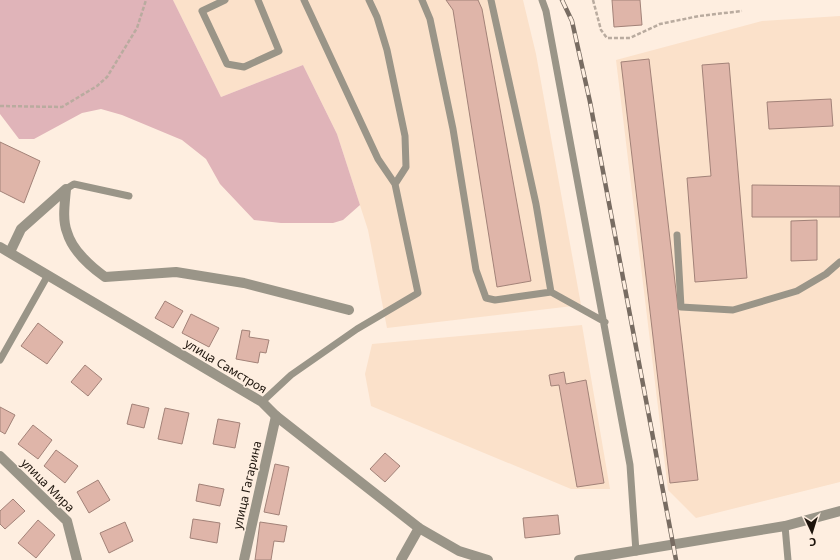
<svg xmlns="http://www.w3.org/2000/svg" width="840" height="560" font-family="'Noto Sans',sans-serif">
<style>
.built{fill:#fbe1ca}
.forest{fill:#e0b4b9}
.building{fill:#dfb5a9;stroke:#a28278}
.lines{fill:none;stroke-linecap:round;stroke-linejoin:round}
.path{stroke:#b9ab9f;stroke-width:2.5;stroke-dasharray:4 2;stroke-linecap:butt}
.service{stroke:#9a9588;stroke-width:7}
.minor{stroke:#9a9588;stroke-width:10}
.tertiary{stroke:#9a9588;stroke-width:10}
.rail-casing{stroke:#786c62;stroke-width:4.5}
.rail{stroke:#feeee0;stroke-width:3;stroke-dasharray:9;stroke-linecap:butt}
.labels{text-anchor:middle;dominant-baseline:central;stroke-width:3;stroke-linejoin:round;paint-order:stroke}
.street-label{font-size:12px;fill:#1c130b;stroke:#feeee0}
</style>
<rect width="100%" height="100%" fill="#feeee0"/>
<path class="built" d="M173 0H523L536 54 581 305 387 328 368 230 337 134 303 65 221 97Z
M840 16V482L696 518 668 490 616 60 762 21Z
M582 325 610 489H571L371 406 365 374 372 344Z"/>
<path class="forest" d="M0 0H173L221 97 303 65 337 134 360 205 343 220 333 223H281L254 220 220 184 206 159 182 140 122 115 101 109 82 113 34 139H19L0 114Z"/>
<path class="building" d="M446 0H478L482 9 531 281 497 287 453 10Z
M612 0H640L642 25 614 27Z
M649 59 698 480 670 483 621 62Z
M729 63 747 278 695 282 687 178 711 176 702 65Z
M831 99 833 126 769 129 767 102Z
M0 142 40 161 24 203 0 191Z
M752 185 840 186V217H752Z
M817 220V260L791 261V221Z
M165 301 183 311 173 328 155 318Z
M191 314 219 328 209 347 182 333Z
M38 323 63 342 47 364 21 346Z
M242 330 250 331 249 337 269 340 266 353 260 352 258 363 236 359Z
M85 365 102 379 88 396 71 382Z
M564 372 566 384 586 380 604 483 577 487 559 385 551 386 549 375Z
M132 404 149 408 144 428 127 424Z
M0 407 15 415 5 434 0 431Z
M165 408 189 413 182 444 158 439Z
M218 419 240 423 235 448 213 444Z
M33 425 52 440 38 459 18 444Z
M56 450 78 466 65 483 44 466Z
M385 453 400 466 385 482 370 469Z
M275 464 289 467 279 515 264 512Z
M98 480 110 500 89 513 77 492Z
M199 484 224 489 220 506 196 501Z
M13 499 25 511 5 529 0 524V511Z
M558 515 560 534 525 538 523 518Z
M193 519 220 523 217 543 190 538Z
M38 520 55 535 36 558 18 543Z
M125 522 133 541 109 553 100 533Z
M260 522 287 526 284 542 274 541 271 560H255Z"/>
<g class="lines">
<path class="path" d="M593 0 601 30 607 38H630L660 24 699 16 742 11
M0 106 62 107 97 86 107 77 137 28 146 0"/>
<path class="service" d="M225 0 202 11 227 64 244 67 279 51 258 0
M369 0 377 17 387 50 405 136 406 167 395 184
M422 0 430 19 453 129 476 270 486 298 495 300 551 292 605 322
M491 0 536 204 551 292
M542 0 546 11 630 465 636 552
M66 189 74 184 129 196
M677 235 681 307 733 310 797 291 826 274 840 262
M0 360 48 275
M262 402 291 375 357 329 418 293 395 184 378 159 304 0
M785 526 788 560"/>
<path class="minor" d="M66 189C65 202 62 219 67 232 72 250 91 267 105 277L176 272 244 283 349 310
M10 252 21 229 66 189
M0 456 67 521 77 560
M244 560 276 416
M401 560 419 528"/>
<path class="tertiary" d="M0 247 262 402 276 416 419 528 459 551 488 560
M579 560 785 526 840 511"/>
<defs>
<path id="rail" d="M562 0 572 21 590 102 676 560"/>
</defs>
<use href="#rail" class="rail-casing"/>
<use href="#rail" class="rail"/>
</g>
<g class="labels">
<g class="street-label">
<text transform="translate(226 366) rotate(31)">улица Самстроя</text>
<text transform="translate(48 485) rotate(45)">улица Мира</text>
<text transform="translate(247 485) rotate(-77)">улица Гагарина</text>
</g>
</g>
<g transform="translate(812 532) rotate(176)" stroke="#feeee0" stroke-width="3" paint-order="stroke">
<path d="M0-3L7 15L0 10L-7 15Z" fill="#1c130b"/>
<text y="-6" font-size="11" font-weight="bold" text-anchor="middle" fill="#1c130b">С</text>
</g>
</svg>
